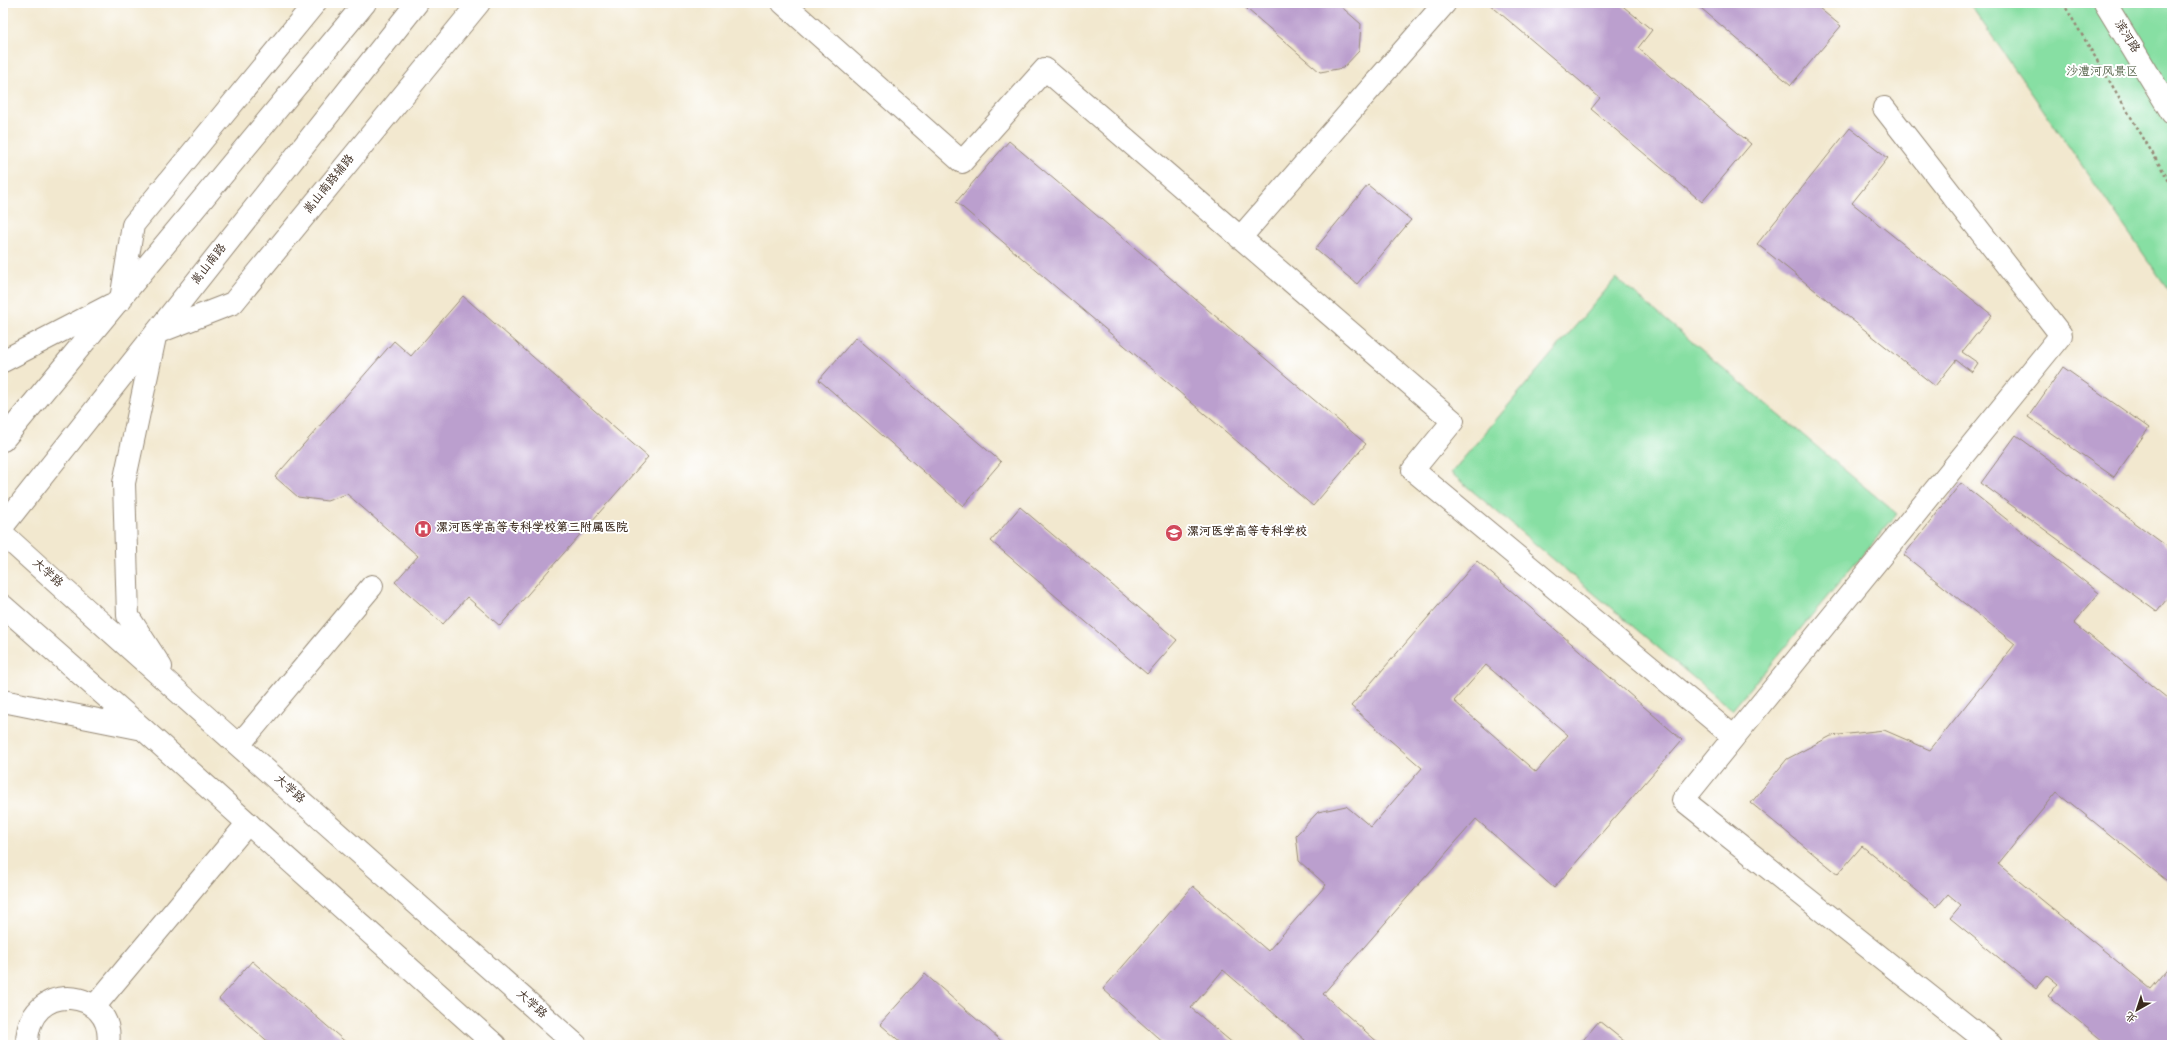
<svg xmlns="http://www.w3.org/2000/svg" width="2175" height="1048" font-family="'Gochi Hand','LXGW WenKai TC',sans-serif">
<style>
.green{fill:#87dfa3;stroke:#618460}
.building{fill:#bb9fce;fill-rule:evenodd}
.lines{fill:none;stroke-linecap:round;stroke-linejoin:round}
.minor-casing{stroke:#968976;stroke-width:24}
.major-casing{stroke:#968976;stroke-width:24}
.path{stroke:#968976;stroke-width:2.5;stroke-dasharray:3 3;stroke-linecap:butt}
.minor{stroke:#fff;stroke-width:22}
.major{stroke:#fff;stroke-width:22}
.labels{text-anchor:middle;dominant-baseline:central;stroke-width:4;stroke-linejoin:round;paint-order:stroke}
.street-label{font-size:12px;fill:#3b2a1e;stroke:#fff}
.park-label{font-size:12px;fill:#526046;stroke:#fff}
.poi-label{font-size:12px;font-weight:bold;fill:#3b2a1e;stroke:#fff;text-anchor:start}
</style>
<rect width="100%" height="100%" fill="#fff"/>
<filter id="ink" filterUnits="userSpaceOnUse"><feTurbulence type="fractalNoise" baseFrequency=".025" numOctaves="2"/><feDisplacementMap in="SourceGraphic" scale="8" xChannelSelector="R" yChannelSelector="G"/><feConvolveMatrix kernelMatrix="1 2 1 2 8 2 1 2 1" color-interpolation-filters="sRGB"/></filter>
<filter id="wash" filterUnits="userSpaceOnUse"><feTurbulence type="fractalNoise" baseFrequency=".012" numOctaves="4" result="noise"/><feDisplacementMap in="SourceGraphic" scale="16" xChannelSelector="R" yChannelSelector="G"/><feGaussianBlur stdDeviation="0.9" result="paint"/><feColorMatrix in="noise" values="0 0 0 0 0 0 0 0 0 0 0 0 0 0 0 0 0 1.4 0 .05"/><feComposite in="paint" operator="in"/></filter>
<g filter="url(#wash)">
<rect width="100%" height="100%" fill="#f2e8cf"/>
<path class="green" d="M1969 3H2172V295Z
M1616 278 1897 514 1732 710 1451 473Z"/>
<g id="blocks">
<path class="building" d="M1240 3H1337L1361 24 1359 51 1343 68 1320 72Z
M1488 3H1619L1652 30 1638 48 1751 144 1702 202 1591 109 1600 98Z
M1695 3H1813L1841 26 1791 85Z
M1850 128 1888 158 1852 203 1992 315 1962 352 1978 363 1972 372 1956 360 1935 386 1757 244Z
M1009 141 1366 444 1313 506 956 202Z
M1368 185 1411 220 1357 284 1315 249Z
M463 296 648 457 500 626 467 597 443 624 395 582 418 556 347 494 327 501 298 497 275 477 394 341 411 356Z
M856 337 1001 462 963 506 819 380Z
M2063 367 2149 428 2114 477 2028 417Z
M2016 435 2172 550V592L2157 612 1981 483Z
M1961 483 2099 593 2074 623 2172 702V885L2057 792 1998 864 2151 989 2172 964V1045H2108L2048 996 2058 984 2047 975 2036 988 1950 918 1961 905 1948 894 1937 907 1862 846 1838 874 1751 803 1787 759 1831 736 1884 730 1930 750 2015 644 1904 555Z
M1020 507 1177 640 1147 674 991 541Z
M1477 561 1682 740 1554 888 1476 819 1323 994 1381 1045H1301L1305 1040 1223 970 1191 1008 1235 1045H1166L1103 989 1193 886 1268 951 1326 885 1299 861 1296 835 1318 812 1346 806 1371 827 1422 768 1351 706ZM1486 665 1568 735 1536 772 1454 701Z
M252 961 349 1045H272L219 999Z
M925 974 1006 1045H904L880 1024Z
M1599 1021 1629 1045H1579Z"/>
</g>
</g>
<g filter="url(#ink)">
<use href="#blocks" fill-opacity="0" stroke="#968976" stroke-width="1"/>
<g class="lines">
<defs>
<path id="minor" d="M783 3 962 162 1045 69 1453 421 1413 470 1734 737 1683 800 1991 1045
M2105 3 2172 113
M1240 238 1445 3
M121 300 133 225 315 3
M156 333 233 303 479 3
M1734 737 2061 335 1884 108
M239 745 372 586
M94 1007 248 823
M27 1045C26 977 117 988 108 1045"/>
<path id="major" d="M155 337 124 483 128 616 161 667
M3 361 111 305
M3 440 365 3
M3 526 417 3
M3 534C192 706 385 875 576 1045
M3 606 143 729 495 1045
M3 701 143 729"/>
</defs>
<use href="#minor" class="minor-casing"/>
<use href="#major" class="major-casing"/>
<path class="path" d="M2063 3 2172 186"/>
<use href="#minor" class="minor"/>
<use href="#major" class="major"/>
</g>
</g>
<defs>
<symbol id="hospital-disc" viewBox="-11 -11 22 22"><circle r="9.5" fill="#d1495b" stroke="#fff"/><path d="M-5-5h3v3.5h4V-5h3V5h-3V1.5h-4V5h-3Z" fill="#fff"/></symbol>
<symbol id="university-disc" viewBox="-11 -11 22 22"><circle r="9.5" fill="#d1495b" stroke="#fff"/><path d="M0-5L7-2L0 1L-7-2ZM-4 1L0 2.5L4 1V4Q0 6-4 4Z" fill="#fff"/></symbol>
</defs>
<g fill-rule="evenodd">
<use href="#hospital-disc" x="413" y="519" width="20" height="20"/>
<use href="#university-disc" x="1164" y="523" width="20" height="20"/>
</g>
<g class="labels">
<g class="street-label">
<text transform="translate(2126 37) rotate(58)">滨河路</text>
<text transform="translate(330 185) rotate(-51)">嵩山南路辅路</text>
<text transform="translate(210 265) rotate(-52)">嵩山南路</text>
<text transform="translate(47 574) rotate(42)">大学路</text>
<text transform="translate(289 790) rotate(42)">大学路</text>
<text transform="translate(531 1005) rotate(42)">大学路</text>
</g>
<g class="park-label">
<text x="2102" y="73">沙澧河风景区</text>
</g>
<g class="poi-label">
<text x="436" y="529">漯河医学高等专科学校第三附属医院</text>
<text x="1187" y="533">漯河医学高等专科学校</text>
</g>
</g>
<rect width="2175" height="1048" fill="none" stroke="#fff" stroke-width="16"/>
<g transform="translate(2137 1010) rotate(219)" stroke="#ffffff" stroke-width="3" paint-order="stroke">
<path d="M0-3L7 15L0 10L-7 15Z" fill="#3b2a1e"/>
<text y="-6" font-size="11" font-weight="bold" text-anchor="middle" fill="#3b2a1e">北</text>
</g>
</svg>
